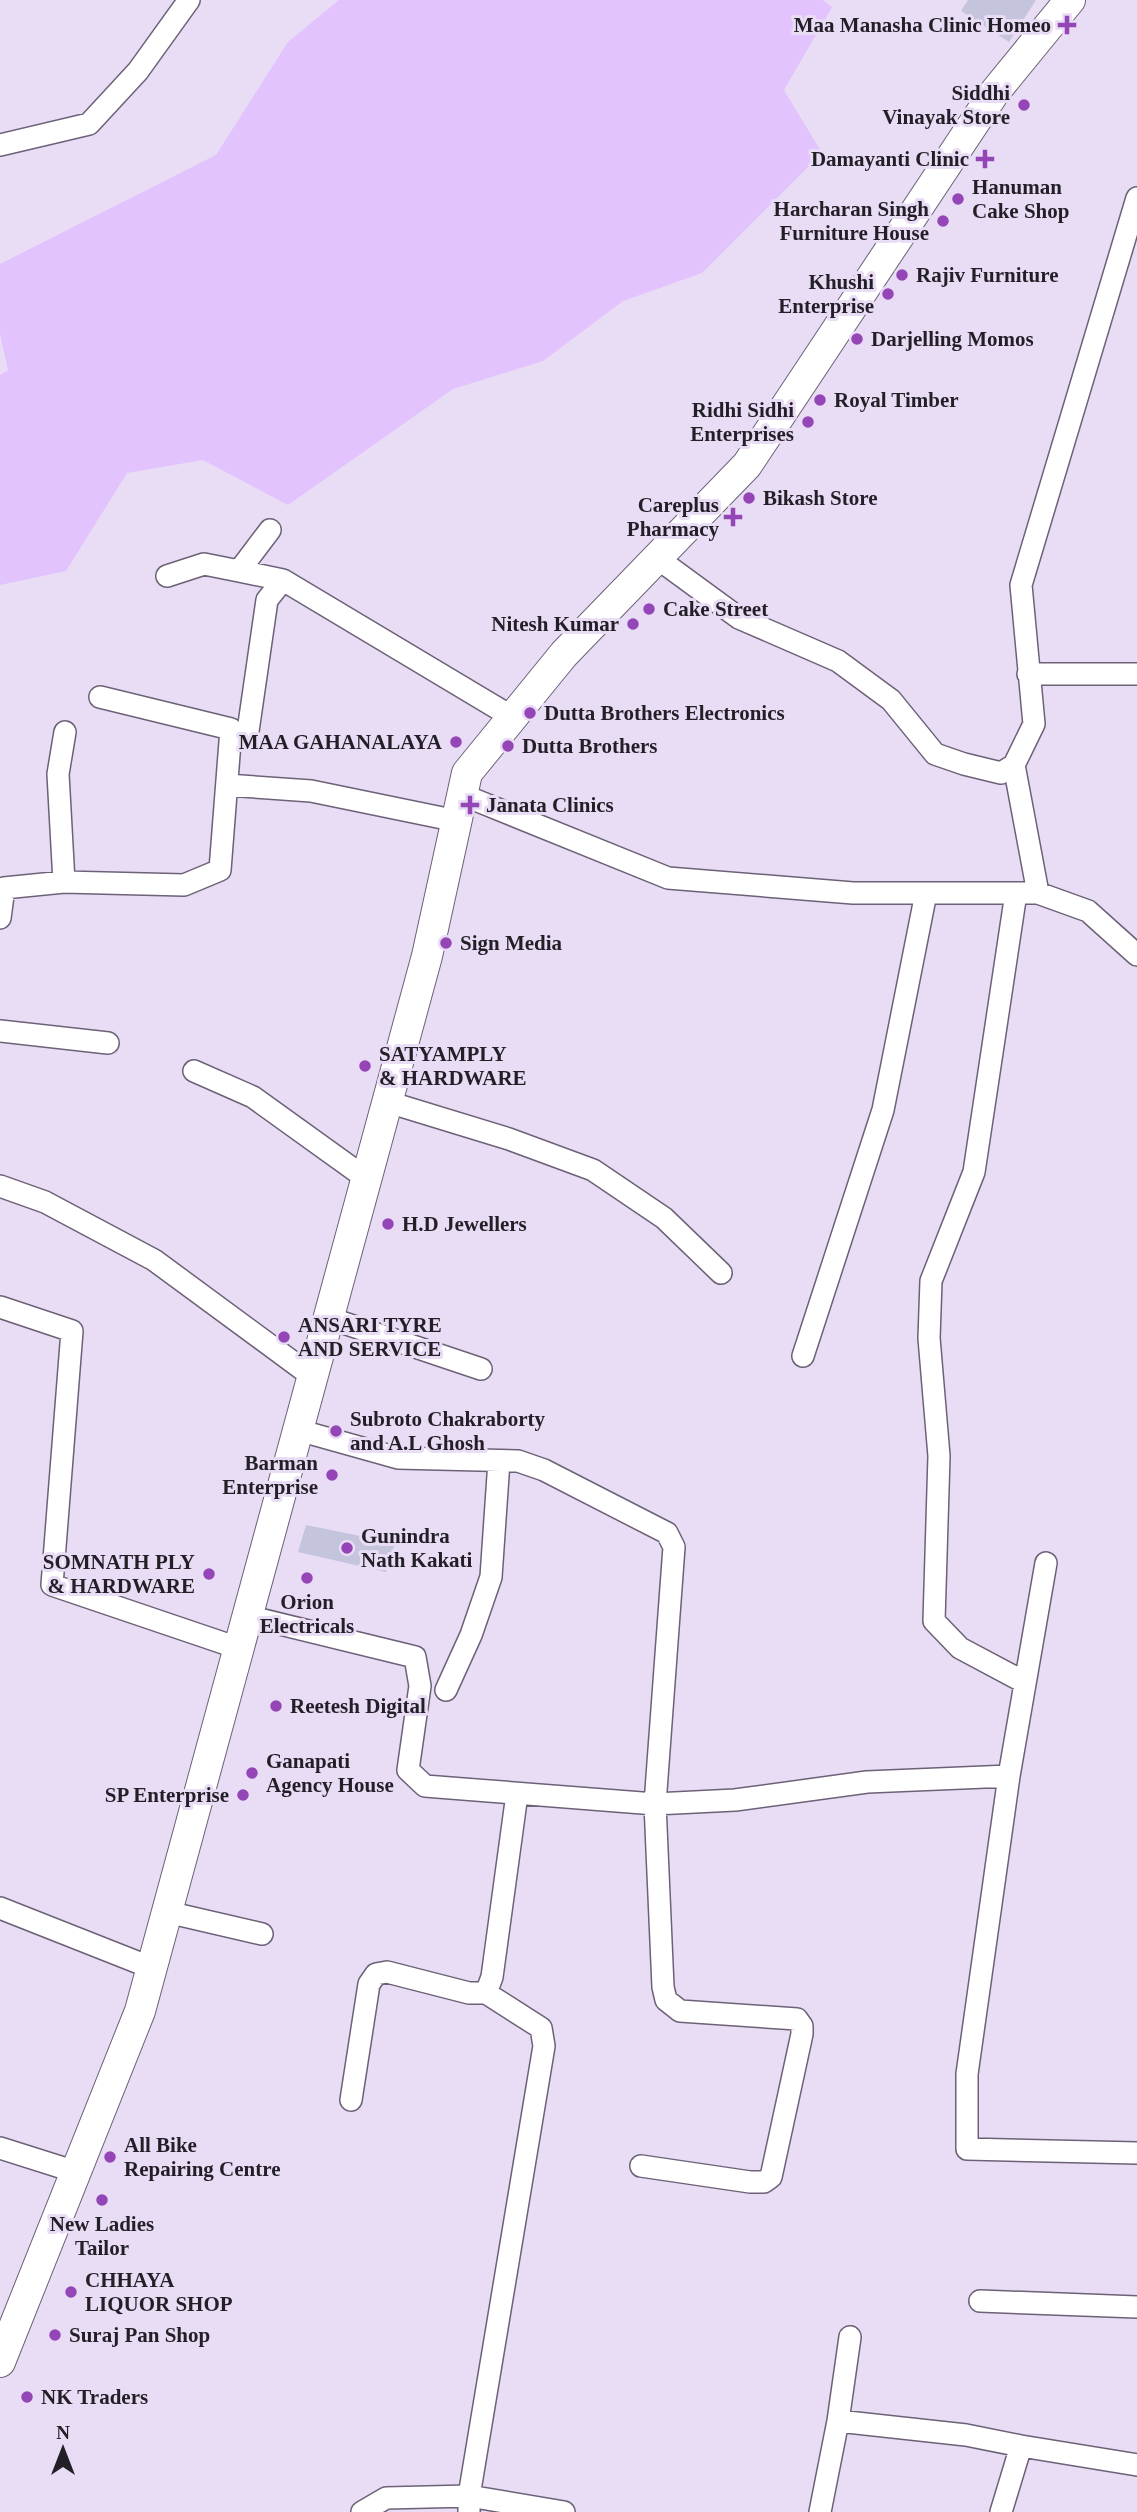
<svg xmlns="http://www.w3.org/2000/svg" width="1137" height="2512" font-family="Georgia,serif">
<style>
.green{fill:#e2c3fe}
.building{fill:#c5c4dd}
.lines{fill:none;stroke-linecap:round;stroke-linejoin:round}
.street-casing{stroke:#6c6176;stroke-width:24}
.secondary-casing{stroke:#6c6176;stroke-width:32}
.street{stroke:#fff;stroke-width:21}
.secondary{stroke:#fff;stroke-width:30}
.poi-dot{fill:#9445b6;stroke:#e9dcf5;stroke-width:2.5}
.labels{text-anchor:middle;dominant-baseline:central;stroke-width:6;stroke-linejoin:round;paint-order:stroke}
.poi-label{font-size:21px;font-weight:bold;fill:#231f27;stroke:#e9dcf5;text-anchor:start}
</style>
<rect width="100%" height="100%" fill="#e9dcf5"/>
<path class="green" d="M339 0H823L832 7 784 90 822 153 702 273 623 301 543 361 453 389 288 505 203 460 127 473 66 571 0 585V375L8 370 0 334V264L216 155 288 42Z"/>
<path class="building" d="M968 0H1036L1009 42 961 11Z
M306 1525 395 1543 386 1572 298 1552Z"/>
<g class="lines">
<defs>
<path id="street" d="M0 145 89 124 138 71 189 0
M270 530 239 571 283 580
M657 558 739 618 838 661 891 700 935 754 964 764 1001 773 1014 765 1034 724 1021 585 1137 198
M167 576 204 564 239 571
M1028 674H1137
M248 731 267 600 283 580 512 717
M1014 765 1038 893
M227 785 311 791 457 821
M463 795 668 878 853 893H1038L1088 911 1137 955
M64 882 58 774 65 732
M1016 893 974 1172 931 1281 929 1338 939 1456 934 1621 960 1648 1024 1682
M0 918 4 888 64 882 184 885 220 870 231 729 100 697
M0 1031 108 1043
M194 1071 253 1097 367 1179
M388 1102 509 1139 593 1170 664 1218 721 1273
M0 1186 45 1202 154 1260 313 1377
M0 1307 72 1331 52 1585 238 1648
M329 1318 481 1369
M803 1356 883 1110 926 893
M298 1430 398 1458 518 1461 544 1470 667 1533 674 1547 655 1804 663 1987 666 2000 680 2011 797 2019 802 2026V2034L771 2177 764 2182H750L641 2166
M247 1616 415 1657 420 1686 408 1770 425 1786 655 1804 735 1800 867 1782 1009 1776 1046 1563
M446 1690 471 1635 491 1577 499 1461
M1009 1776 967 2074V2149L1137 2153
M0 1908 152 1968
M167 1912 262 1934
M486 1993 492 1977 517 1794
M351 2100 369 1984 376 1974 387 1972 469 1993H486L541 2028 544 2046 469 2496V2512
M0 2148 76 2172
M980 2301 1137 2307
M838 2421 966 2435 1021 2446 1137 2465
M362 2512 386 2498 469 2496 564 2512
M820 2512 838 2421 850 2337
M1001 2512 1021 2446"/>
<path id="secondary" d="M0 2362 140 2011 427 956 467 773 564 654 747 465 994 93 1070 0"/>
</defs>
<use href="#street" class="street-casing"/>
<use href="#secondary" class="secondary-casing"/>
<use href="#street" class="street"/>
<use href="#secondary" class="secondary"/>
</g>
<g class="poi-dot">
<path d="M1063.5 14.5h7v7h7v7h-7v7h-7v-7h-7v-7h7z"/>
<circle cx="1024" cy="105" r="7"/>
<path d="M981.5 148.5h7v7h7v7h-7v7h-7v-7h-7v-7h7z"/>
<circle cx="958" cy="199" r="7"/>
<circle cx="943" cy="221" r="7"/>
<circle cx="902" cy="275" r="7"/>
<circle cx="888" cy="294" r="7"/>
<circle cx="857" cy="339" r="7"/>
<circle cx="820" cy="400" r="7"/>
<circle cx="808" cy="422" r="7"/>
<circle cx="749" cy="498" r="7"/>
<path d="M729.5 506.5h7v7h7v7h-7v7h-7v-7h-7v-7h7z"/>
<circle cx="649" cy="609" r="7"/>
<circle cx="633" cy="624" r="7"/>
<circle cx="530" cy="713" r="7"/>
<circle cx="456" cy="742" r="7"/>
<circle cx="508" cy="746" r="7"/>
<path d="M466.5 794.5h7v7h7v7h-7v7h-7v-7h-7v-7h7z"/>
<circle cx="446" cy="943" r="7"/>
<circle cx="365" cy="1066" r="7"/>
<circle cx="388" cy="1224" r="7"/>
<circle cx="284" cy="1337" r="7"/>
<circle cx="336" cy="1431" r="7"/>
<circle cx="332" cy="1475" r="7"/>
<circle cx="347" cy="1548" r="7"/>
<circle cx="209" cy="1574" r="7"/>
<circle cx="307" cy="1578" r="7"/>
<circle cx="276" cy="1706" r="7"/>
<circle cx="252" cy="1773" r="7"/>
<circle cx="243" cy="1795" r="7"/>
<circle cx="110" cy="2157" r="7"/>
<circle cx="102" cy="2200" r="7"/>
<circle cx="71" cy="2292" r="7"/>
<circle cx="55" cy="2335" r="7"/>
<circle cx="27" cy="2397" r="7"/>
</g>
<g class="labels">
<g class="poi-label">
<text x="1051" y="25" text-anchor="end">Maa Manasha Clinic Homeo</text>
<text x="1010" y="93" text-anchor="end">Siddhi<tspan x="1010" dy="24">Vinayak Store</tspan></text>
<text x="969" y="159" text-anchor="end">Damayanti Clinic</text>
<text x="972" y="187">Hanuman<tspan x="972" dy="24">Cake Shop</tspan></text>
<text x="929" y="209" text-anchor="end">Harcharan Singh<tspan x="929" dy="24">Furniture House</tspan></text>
<text x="916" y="275">Rajiv Furniture</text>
<text x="874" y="282" text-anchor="end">Khushi<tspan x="874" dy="24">Enterprise</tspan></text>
<text x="871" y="339">Darjelling Momos</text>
<text x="834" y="400">Royal Timber</text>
<text x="794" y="410" text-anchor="end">Ridhi Sidhi<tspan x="794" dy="24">Enterprises</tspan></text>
<text x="763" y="498">Bikash Store</text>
<text x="719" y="505" text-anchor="end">Careplus<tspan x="719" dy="24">Pharmacy</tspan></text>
<text x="663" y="609">Cake Street</text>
<text x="619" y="624" text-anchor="end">Nitesh Kumar</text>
<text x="544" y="713">Dutta Brothers Electronics</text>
<text x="442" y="742" text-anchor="end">MAA GAHANALAYA</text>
<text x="522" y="746">Dutta Brothers</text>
<text x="486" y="805">Janata Clinics</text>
<text x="460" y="943">Sign Media</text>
<text x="379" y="1054">SATYAMPLY<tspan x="379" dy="24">&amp; HARDWARE</tspan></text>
<text x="402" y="1224">H.D Jewellers</text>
<text x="298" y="1325">ANSARI TYRE<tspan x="298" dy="24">AND SERVICE</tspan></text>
<text x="350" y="1419">Subroto Chakraborty<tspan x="350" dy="24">and A.L Ghosh</tspan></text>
<text x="318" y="1463" text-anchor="end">Barman<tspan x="318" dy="24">Enterprise</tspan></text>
<text x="361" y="1536">Gunindra<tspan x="361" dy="24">Nath Kakati</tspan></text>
<text x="195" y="1562" text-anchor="end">SOMNATH PLY<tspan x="195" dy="24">&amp; HARDWARE</tspan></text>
<text x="307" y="1602" text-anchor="middle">Orion<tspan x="307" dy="24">Electricals</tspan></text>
<text x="290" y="1706">Reetesh Digital</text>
<text x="266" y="1761">Ganapati<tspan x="266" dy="24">Agency House</tspan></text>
<text x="229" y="1795" text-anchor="end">SP Enterprise</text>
<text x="124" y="2145">All Bike<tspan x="124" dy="24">Repairing Centre</tspan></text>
<text x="102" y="2224" text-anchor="middle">New Ladies<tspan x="102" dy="24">Tailor</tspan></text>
<text x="85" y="2280">CHHAYA<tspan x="85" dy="24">LIQUOR SHOP</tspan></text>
<text x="69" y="2335">Suraj Pan Shop</text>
<text x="41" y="2397">NK Traders</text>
</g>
</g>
<g transform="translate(63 2449)" stroke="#e9dcf5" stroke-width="5" paint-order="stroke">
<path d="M0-5L12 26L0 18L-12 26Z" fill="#231f27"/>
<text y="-10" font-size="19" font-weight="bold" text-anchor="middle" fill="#231f27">N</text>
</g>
</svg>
